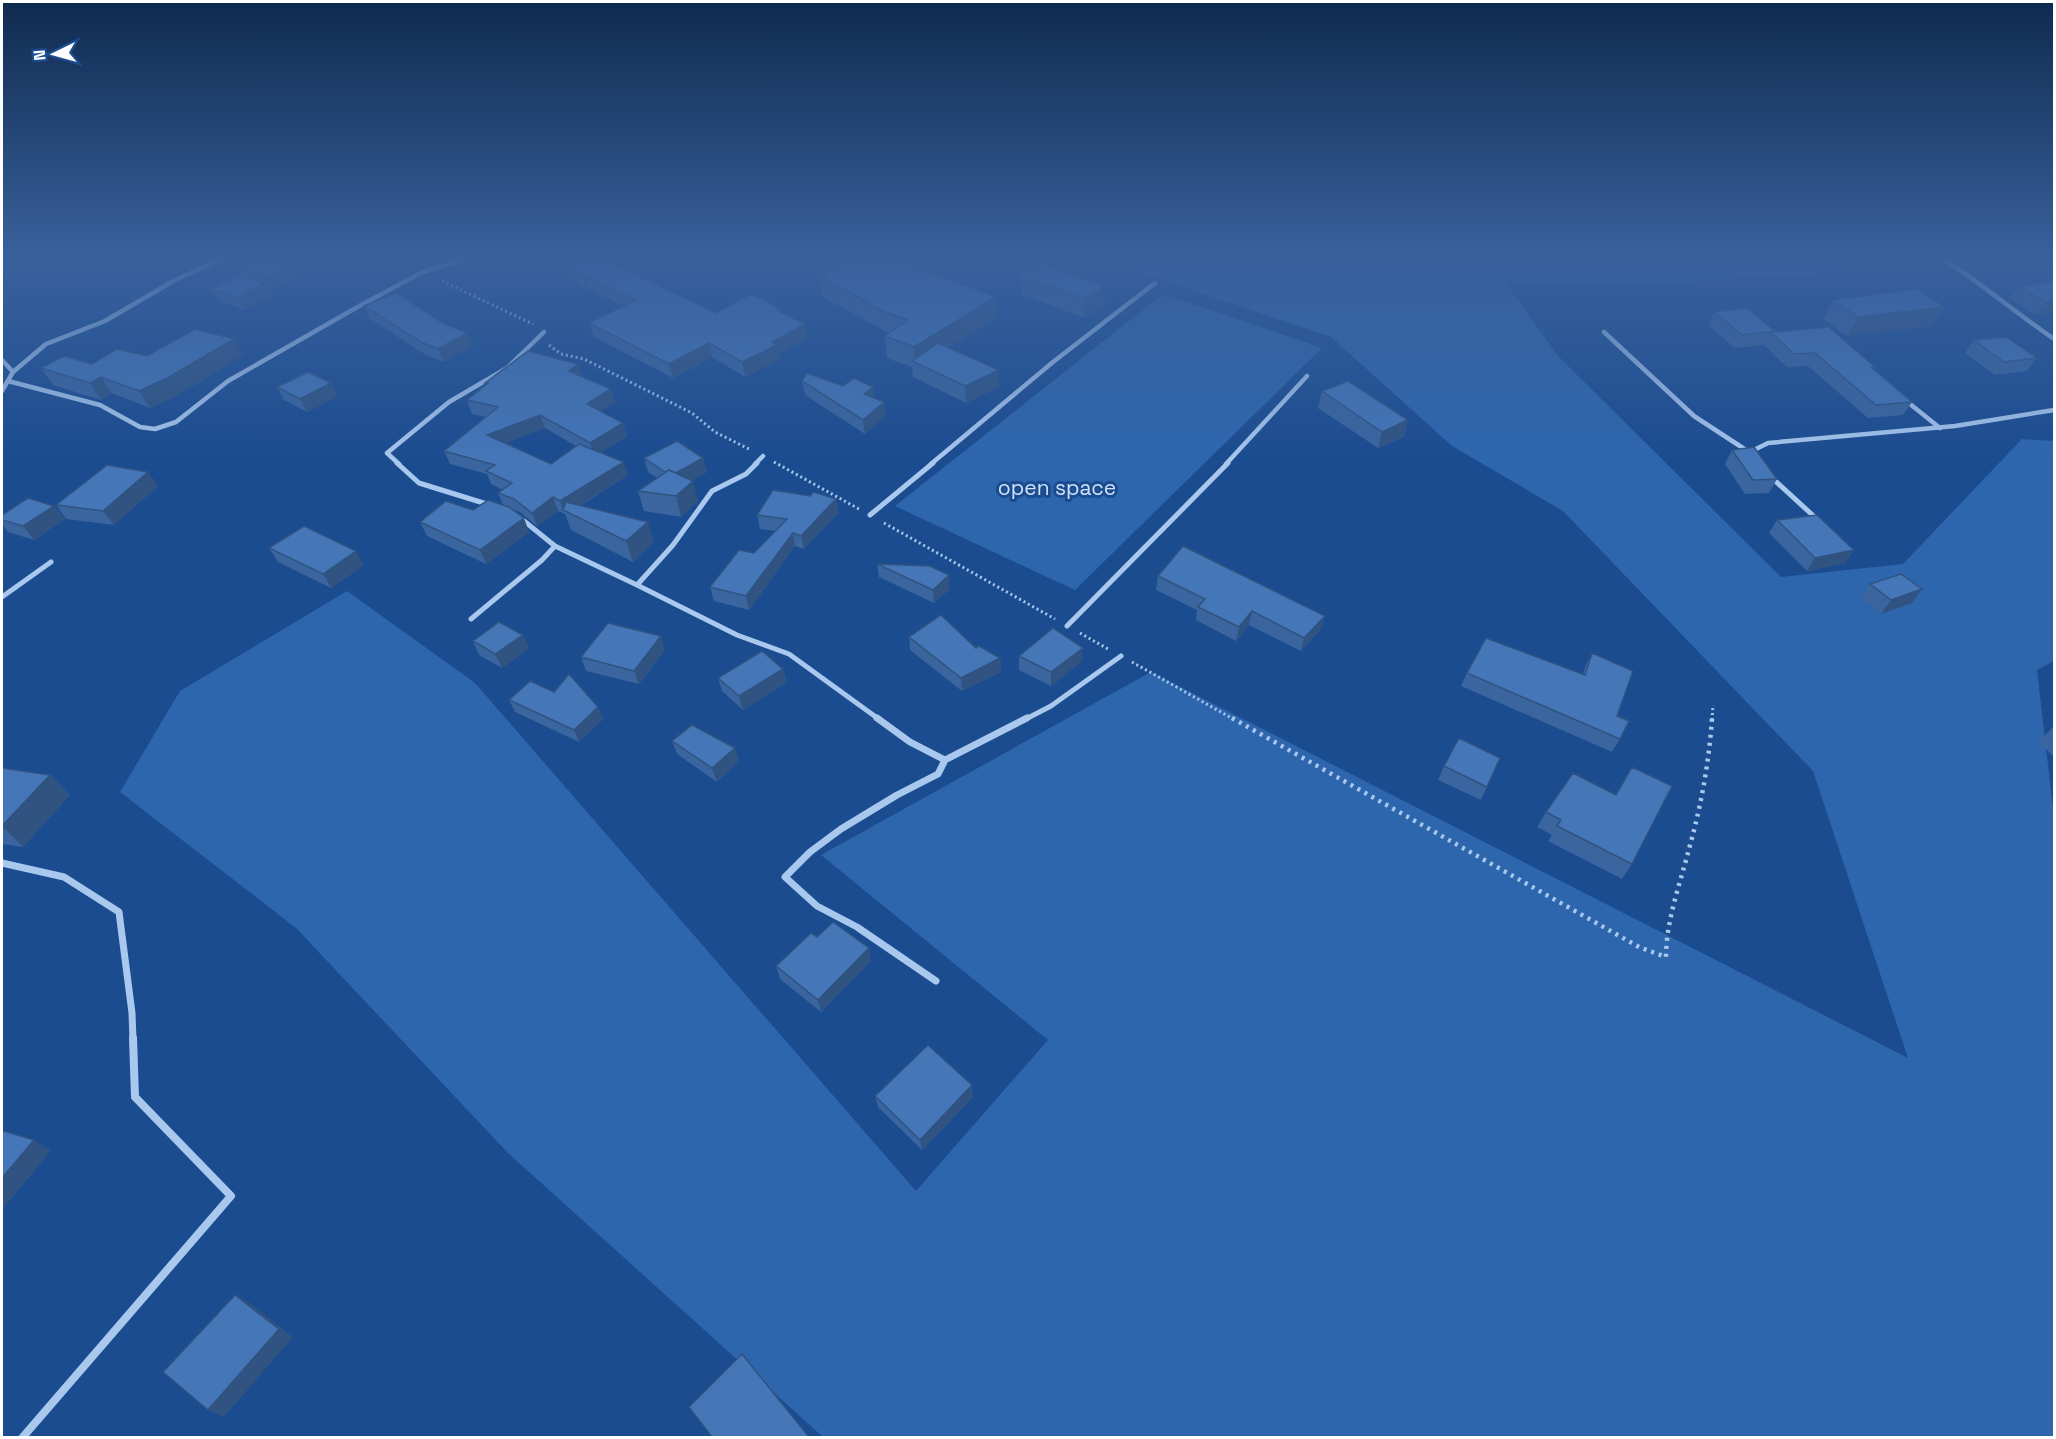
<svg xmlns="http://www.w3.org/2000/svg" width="2056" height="1439" font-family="'Space Grotesk',sans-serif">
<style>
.green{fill:#2e66ae}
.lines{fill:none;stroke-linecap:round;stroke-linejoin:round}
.path-far1{stroke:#a9c8ee;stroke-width:3;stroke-dasharray:2 3;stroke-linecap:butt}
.path{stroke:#a9c8ee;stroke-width:4.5;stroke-dasharray:3 5;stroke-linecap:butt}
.street-far3{stroke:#a9c8ee;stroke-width:4.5}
.street-far2{stroke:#a9c8ee;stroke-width:5}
.street-far1{stroke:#a9c8ee;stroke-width:7}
.street{stroke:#a9c8ee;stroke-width:8}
.wall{fill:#3a659e;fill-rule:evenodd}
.shaded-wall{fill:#305381}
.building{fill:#4476b8;stroke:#305381;stroke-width:1.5}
.labels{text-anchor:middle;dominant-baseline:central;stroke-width:6;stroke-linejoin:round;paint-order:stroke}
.park-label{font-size:21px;fill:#d0e2fa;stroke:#1b4c90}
</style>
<rect width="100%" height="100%" fill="#1b4c90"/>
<path class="green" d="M1101 259H1833L1838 272 1669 283 1504 281 1559 357 1781 577 1903 564 2022 439 2054 441V661L2037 670 2054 817V1437H823L508 1153 296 928 120 792 180 691 347 591 475 683 916 1191 1048 1040 821 855 1151 672 1908 1058 1813 771 1563 511 1452 446 1331 337Z
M1163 294 1322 348 1075 590 895 506Z"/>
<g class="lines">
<path class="path-far1" d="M399 259 409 264
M442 281 533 324
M549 345 561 354 584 359 692 413 715 432 751 450
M774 462 859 509
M884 523 1055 619
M1080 633 1108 649
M1132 662 1235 720
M1712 720 1713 705"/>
<path class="path" d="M1232 718 1639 947 1666 957C1666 921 1680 884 1689 849 1701 806 1709 763 1712 718"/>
<path class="street-far3" d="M1944 259C1982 284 2016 313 2054 339
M1604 332 1694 416 1749 452
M2 360 13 372
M8 381 100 405 140 427 155 429 176 422 228 381 361 305 423 272 465 259
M2 391 13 372 46 344 105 321 175 280 222 259
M1905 400 1940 428
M1750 452 1768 443 1955 426 2054 410
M399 464 387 453 449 402 507 368 544 332
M755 464 763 456
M931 464 1053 362 1155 283
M1226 464 1307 376"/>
<path class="street-far2" d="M397 463 419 483 490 505
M1771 477 1819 521
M870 515 933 463
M519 517 555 546 637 585 673 545 712 491 746 474 757 463
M637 585 737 635 789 654 880 720
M2 597 51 562
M471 619 542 560 555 546
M1067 626 1228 463
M1024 720 1051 706 1121 656"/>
<path class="street-far1" d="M877 718 910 742 945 760 1027 718
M2 863 64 877 119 912 132 1013 133 1040
M936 981 857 927 817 906 785 877 810 852 841 829 897 795 938 774 945 760"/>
<path class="street" d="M22 1438 231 1196 135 1097 133 1038"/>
</g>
<path class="wall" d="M83 259H108L96 263Z
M834 259H909L910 264 996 318 948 348 999 370V387L966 403 913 377 912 367 887 358 885 336 889 333 823 297 820 276 835 269Z
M562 261 716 313 780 308 781 313 805 324 807 338 779 354 780 359 745 377 712 357 673 378 594 337 589 323 624 306 590 289 586 291 567 275Z
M233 262 295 263 301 276 270 289 266 288 271 296 245 310 219 301 211 289 247 278 240 275Z
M1021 275 1105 287 1104 306 1084 318 1021 294Z
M2055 281V312L2036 315 2010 298 2019 286Z
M1833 300 1944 307 1932 326 1847 336 1823 319Z
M364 306 443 323 467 333 473 345 444 362 426 355 369 318Z
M1714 312 1775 331 1875 367 1873 369 1912 402 1903 415 1868 418 1808 366 1787 367 1764 345 1735 348 1708 325Z
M1974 340 2037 358 2027 371 1995 375 1965 353Z
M243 355 180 394 150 408 112 393 101 400 53 385 41 368 92 364 147 356Z
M578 364 582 376 615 402 600 411 627 436 601 452 628 475 580 506 654 542 633 562 571 530 565 514 558 511 537 526 520 512 512 509 529 532 486 564 427 536 420 522 473 510 503 505 498 493 503 490 491 484 487 474 450 464 444 451 486 417 472 414 467 400 486 384 485 383ZM545 428 576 446 551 464 505 443Z
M802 381 843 386 873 387 874 398 886 415 865 434 805 395Z
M277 387 338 396 307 412 284 400Z
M1322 391 1408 420 1404 437 1378 448 1318 408Z
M1732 450 1777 479 1769 493 1745 494 1725 464Z
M644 458H703L707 472 691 480 698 501 681 517 644 511 638 491 657 478 648 472Z
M148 472 158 486 114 525 66 519 56 505Z
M54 506 65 519 34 540 8 532 2 524V515Z
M839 512 804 549 795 546 749 610 714 601 710 587 754 553 775 531 760 529 757 515Z
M1777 520 1854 550 1845 563 1807 571 1769 533Z
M269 548 364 565 331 588 278 562Z
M877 564 950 589 934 603 879 577Z
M1158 576 1321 629 1301 651 1249 625 1236 641 1196 620 1197 610 1156 590Z
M1870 584 1912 603 1881 614 1860 598Z
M523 635 529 648 502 668 479 655 473 641Z
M909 637 976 648 1000 658 1001 672 962 691 910 650Z
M665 650 639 684 586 671 581 657Z
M1592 653 1617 716 1620 739 1612 752 1461 686 1467 673 1583 674 1585 667Z
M1019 656 1082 661 1051 686 1019 670Z
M783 669 787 682 743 710 722 691 718 678Z
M554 692 598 707 603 719 579 742 515 712 509 700Z
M2052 728H2055V758L2039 742Z
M672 741 735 748 739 761 717 782 677 754Z
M1500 758 1481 800 1438 780 1444 766Z
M1632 767V864L1622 879 1548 841 1552 835 1537 827 1546 812 1615 795Z
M2 768 50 775 70 795 23 847 2 844Z
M817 937 871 961 821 1012 780 979 776 966Z
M875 1096 973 1097 922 1150 878 1107Z"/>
<path class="shaded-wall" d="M94 259H108L96 263Z
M888 259H909L910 265Z
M295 263 301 276 270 289 263 277Z
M586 275 590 289 586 291 582 277Z
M264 283 271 296 245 310 238 297Z
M1105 287 1104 306 1084 318V299Z
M996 297V318L920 365 915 363 914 347Z
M2055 300V312L2036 315 2045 302Z
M1944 307 1932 326 1847 336 1858 317Z
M805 324 807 338 779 354 780 359 745 377 742 362 772 342Z
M467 333 473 345 444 362 438 349Z
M234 339 243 355 180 394 150 408 139 391Z
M709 343 712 357 673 378 669 364Z
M578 364 582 377 569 371Z
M999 370V387L966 403 965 386Z
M101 377 112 393 101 400 90 383Z
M331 383 338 396 307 412 300 399Z
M873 387 874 400 864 394Z
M611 389 615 402 591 417 587 404Z
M884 402 886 415 865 434 863 420Z
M540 415 545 428 492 448 487 435Z
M1408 420 1404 437 1378 448 1382 432Z
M623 423 627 436 595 456 590 443Z
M703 458 707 472 675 490 671 476Z
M624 462 628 475 569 512 563 510 560 501Z
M148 472 158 486 114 525 103 511Z
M693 481 698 501 681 517 676 496Z
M553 497 558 511 537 526 532 513Z
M836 499 839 512 804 549 801 536Z
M54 506 65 519 34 540 23 526Z
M524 518 529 532 486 564 480 550Z
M648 522 654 542 633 562 626 541Z
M793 533 795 546 749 610 746 596Z
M1854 550 1845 563 1807 571 1815 558Z
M356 551 364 565 331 588 323 574Z
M949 575 950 589 934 603 933 590Z
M1922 589 1912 603 1881 614 1891 600Z
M1252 611 1249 625 1236 641 1239 627Z
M1325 616 1321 629 1301 651 1304 638Z
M523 635 529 648 502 668 495 654Z
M661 636 665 650 639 684 634 671Z
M1083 648 1082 661 1051 686V672Z
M1000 658 1001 672 962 691 961 678Z
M783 669 787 682 743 710 739 696Z
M598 707 603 719 579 742 574 730Z
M735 748 739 761 717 782 712 768Z
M50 775 70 795 23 847 2 826Z
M869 948 871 961 821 1012 818 1000Z
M972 1085 973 1097 922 1150 920 1140Z
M34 1140 51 1151 2 1210V1178Z
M235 1295 250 1303 293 1337 224 1417 208 1410Z"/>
<path class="building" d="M240 259H286L295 263 263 277 233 262Z
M566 259H603L716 313 751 294 780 308 776 310 805 324 772 342 777 345 742 362 709 343 669 364 589 323 636 300 586 275 582 277 562 261Z
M846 259H897L996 297 914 347 885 336 908 320 883 311 820 276 852 262Z
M1042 263 1105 287 1084 299 1021 275Z
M238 275 264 283 238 297 211 289Z
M2055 281V300L2045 302 2019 286Z
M1917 289 1944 307 1858 317 1833 300Z
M396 293 443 323 467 333 438 349 421 342 364 306Z
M1747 308 1775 331 1742 335 1714 312Z
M1829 327 1875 367H1871L1912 402 1876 405 1815 353 1794 354 1771 332Z
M195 329 234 339 169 377 139 391 101 377 90 383 41 368 64 356 92 364 117 349 147 356Z
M2006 337 2037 358 2004 362 1974 340Z
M938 343 999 370 965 386 912 361Z
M528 351 578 364 569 371 611 389 587 404 623 423 590 443 540 415 487 435 551 464 579 444 624 462 560 501 553 497 532 513 514 499 498 493 512 483 486 471 495 465 444 451 498 407 467 400 488 383H485Z
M308 372 331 383 300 399 277 387Z
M807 373 843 386 854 378 873 387 864 394 884 402 863 420 802 381Z
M1348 381 1408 420 1382 432 1322 391Z
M677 441 703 458 676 473 669 470 665 472 644 458Z
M1754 447 1777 479 1753 480 1732 450Z
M107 465 148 472 103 511 56 505Z
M669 470 693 481 676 496 638 491Z
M773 490 810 496 814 492 836 499 801 536 793 533 746 596 710 587 739 550 754 553 787 519 757 515Z
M28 498 54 506 23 526 2 520V515Z
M488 500 509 507 524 518 480 550 420 522 446 501 473 510Z
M566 502 648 522 626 541 563 510Z
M1817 515 1854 550 1815 558 1777 520Z
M304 526 356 551 323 574 269 548Z
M1183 546 1325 616 1304 638 1252 611 1239 627 1198 607 1205 599 1158 576Z
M877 564 930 566 949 575 933 590Z
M1901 574 1922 589 1891 600 1870 584Z
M941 615 976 648 979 646 1000 658 961 678 909 637Z
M499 622 523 635 495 654 473 641Z
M608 623 661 636 634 671 581 657Z
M1053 628 1083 648 1051 672 1019 656Z
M1486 638 1585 675 1592 653 1633 671 1617 716 1629 721 1620 739 1467 673Z
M762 651 783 669 739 696 718 678Z
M569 674 598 707 574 730 509 700 530 681 554 692Z
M692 725 735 748 712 768 672 741Z
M1459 738 1500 758 1487 787 1444 766Z
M1632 767 1672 786 1632 864 1557 826 1561 820 1546 812 1573 773 1616 795Z
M2 768 50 775 2 826Z
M833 922 869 948 818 1000 776 966 811 933 817 937Z
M928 1045 972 1085 920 1140 875 1096Z
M4 1131 34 1140 2 1178V1133Z
M235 1295 279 1329 208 1410 163 1372Z
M742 1354 809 1437H712L689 1407Z"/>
<linearGradient id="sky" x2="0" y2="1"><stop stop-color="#0f2a4f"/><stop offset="0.56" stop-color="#39619c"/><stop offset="1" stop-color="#39619c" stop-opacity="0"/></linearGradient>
<rect width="2056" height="460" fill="url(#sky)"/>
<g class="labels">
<g class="park-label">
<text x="1057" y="487">open space</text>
</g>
</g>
<rect width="2056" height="1439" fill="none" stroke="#ffffff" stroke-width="6"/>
<g transform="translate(54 54) rotate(265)" stroke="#1b4c90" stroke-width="4.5" paint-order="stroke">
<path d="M0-4.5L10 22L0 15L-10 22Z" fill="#ffffff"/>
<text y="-9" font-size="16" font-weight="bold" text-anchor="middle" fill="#ffffff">N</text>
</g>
</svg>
